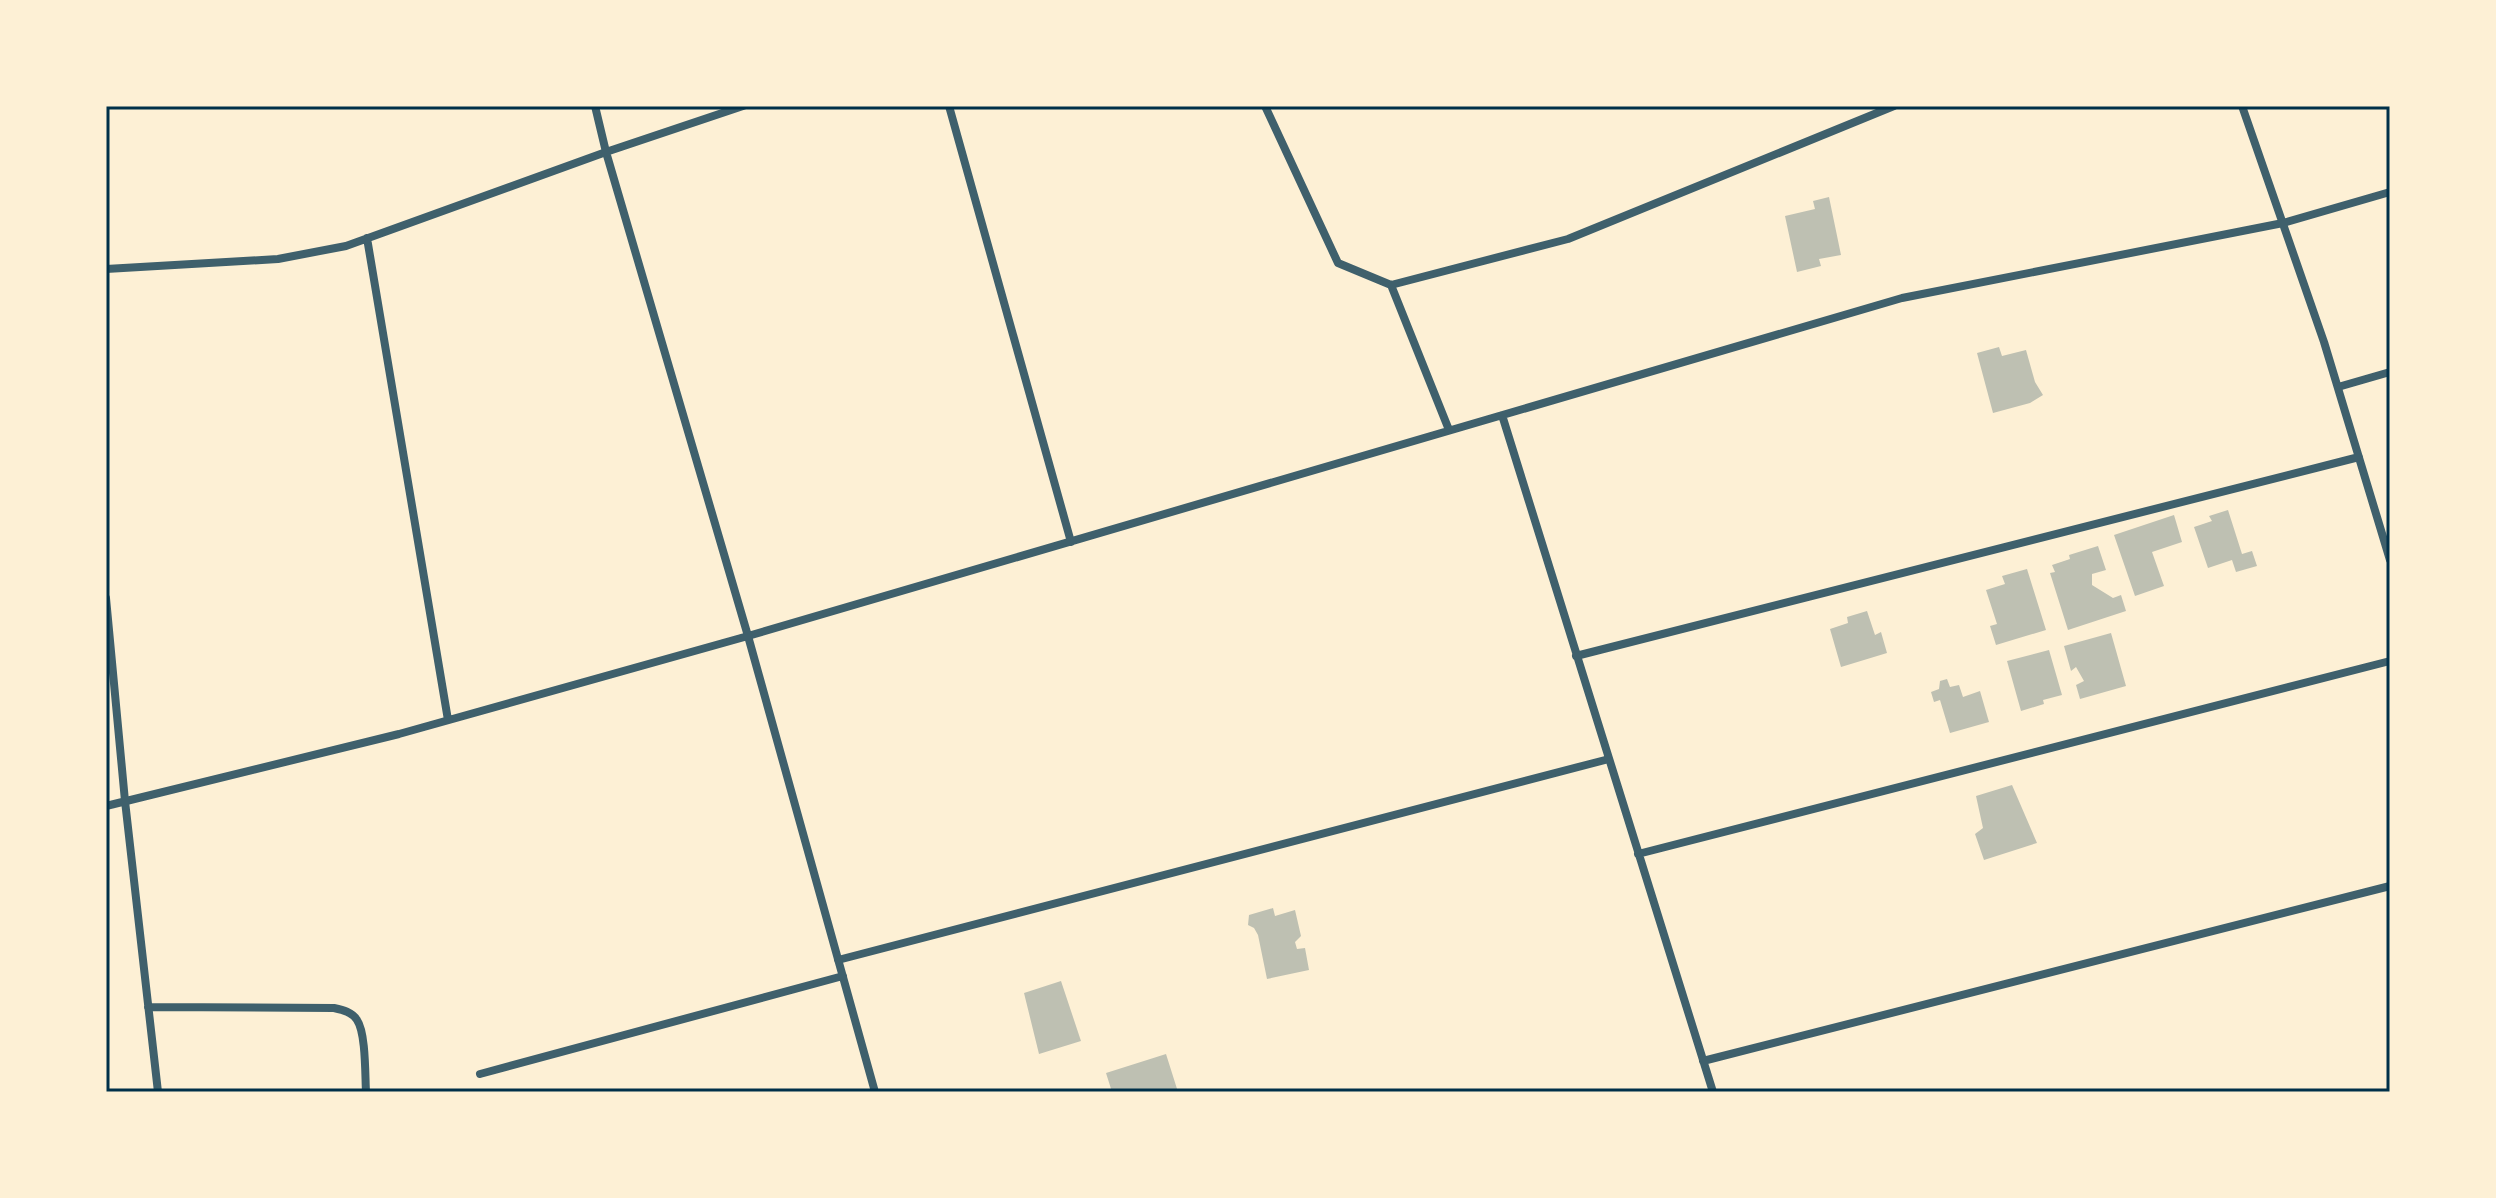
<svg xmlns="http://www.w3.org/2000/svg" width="2496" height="1198" font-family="Merriweather,serif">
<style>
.building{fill:#bec0b2}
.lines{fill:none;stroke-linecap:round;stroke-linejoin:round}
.minor{stroke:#3f606c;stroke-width:8}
.neatline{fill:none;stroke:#003049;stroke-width:3}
</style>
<rect width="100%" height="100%" fill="#fdf0d5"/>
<path class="building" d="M1829 197 1841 255 1819 259 1821 266 1797 272 1785 216 1815 209 1813 201Z
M1999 347 2002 356 2026 350 2035 382 2043 395 2030 403 1993 413 1977 353Z
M2228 510 2242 554 2252 551 2257 566 2236 572 2232 560 2208 568 2194 527 2212 521 2209 516Z
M2174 515 2182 542 2152 552 2164 586 2135 596 2114 535Z
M2098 546 2106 570 2092 574V585L2113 598 2121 595 2126 611 2068 630 2050 573 2055 572 2052 565 2070 559 2069 555Z
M2027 569 2046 630 1996 645 1990 626 1997 624 1986 590 2005 584 2002 576Z
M1867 611 1875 635 1881 632 1887 653 1841 667 1830 629 1848 623 1847 617Z
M2111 633 2126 686 2080 699 2076 685 2084 681 2076 667 2071 671 2064 646Z
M2049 650 2062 695 2043 700 2044 704 2021 711 2007 661Z
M1947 679 1950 687 1959 685 1963 697 1980 691 1989 722 1950 733 1940 700 1934 702 1931 692 1939 689 1940 681Z
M2012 785 2037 843 1984 860 1975 834 1983 828 1976 796Z
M1273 908 1275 916 1295 910 1301 936 1295 942 1297 949 1305 948 1309 970 1267 979 1258 935 1254 928 1248 925 1249 915Z
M1061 981 1081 1041 1039 1054 1024 993Z
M1166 1054 1178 1092H1112L1106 1073Z"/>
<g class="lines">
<path class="minor" d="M595 106 606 152 748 636 875 1092
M949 106 1071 542
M1265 106 1338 263 1391 285 1568 239 1894 106
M2242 106 2324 342 2390 560
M367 238 448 720
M106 269 278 259 346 246 606 152 743 106
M1391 285 1449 430
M2338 387 2390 372
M1502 415 1713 1092
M106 598 125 801 158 1092
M1576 656 2359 457
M106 806 399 734 748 636 1902 298 2283 223 2390 192
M1638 854 2390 661
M838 960 1609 759
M148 1007 334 1008C343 1010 352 1012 357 1020 366 1033 365 1075 366 1092
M1703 1061 2390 886
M480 1074 843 976"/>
</g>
<rect width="2496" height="1198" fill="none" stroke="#fdf0d5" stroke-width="216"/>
<rect x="108" y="108" width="2280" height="982" class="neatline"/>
</svg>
